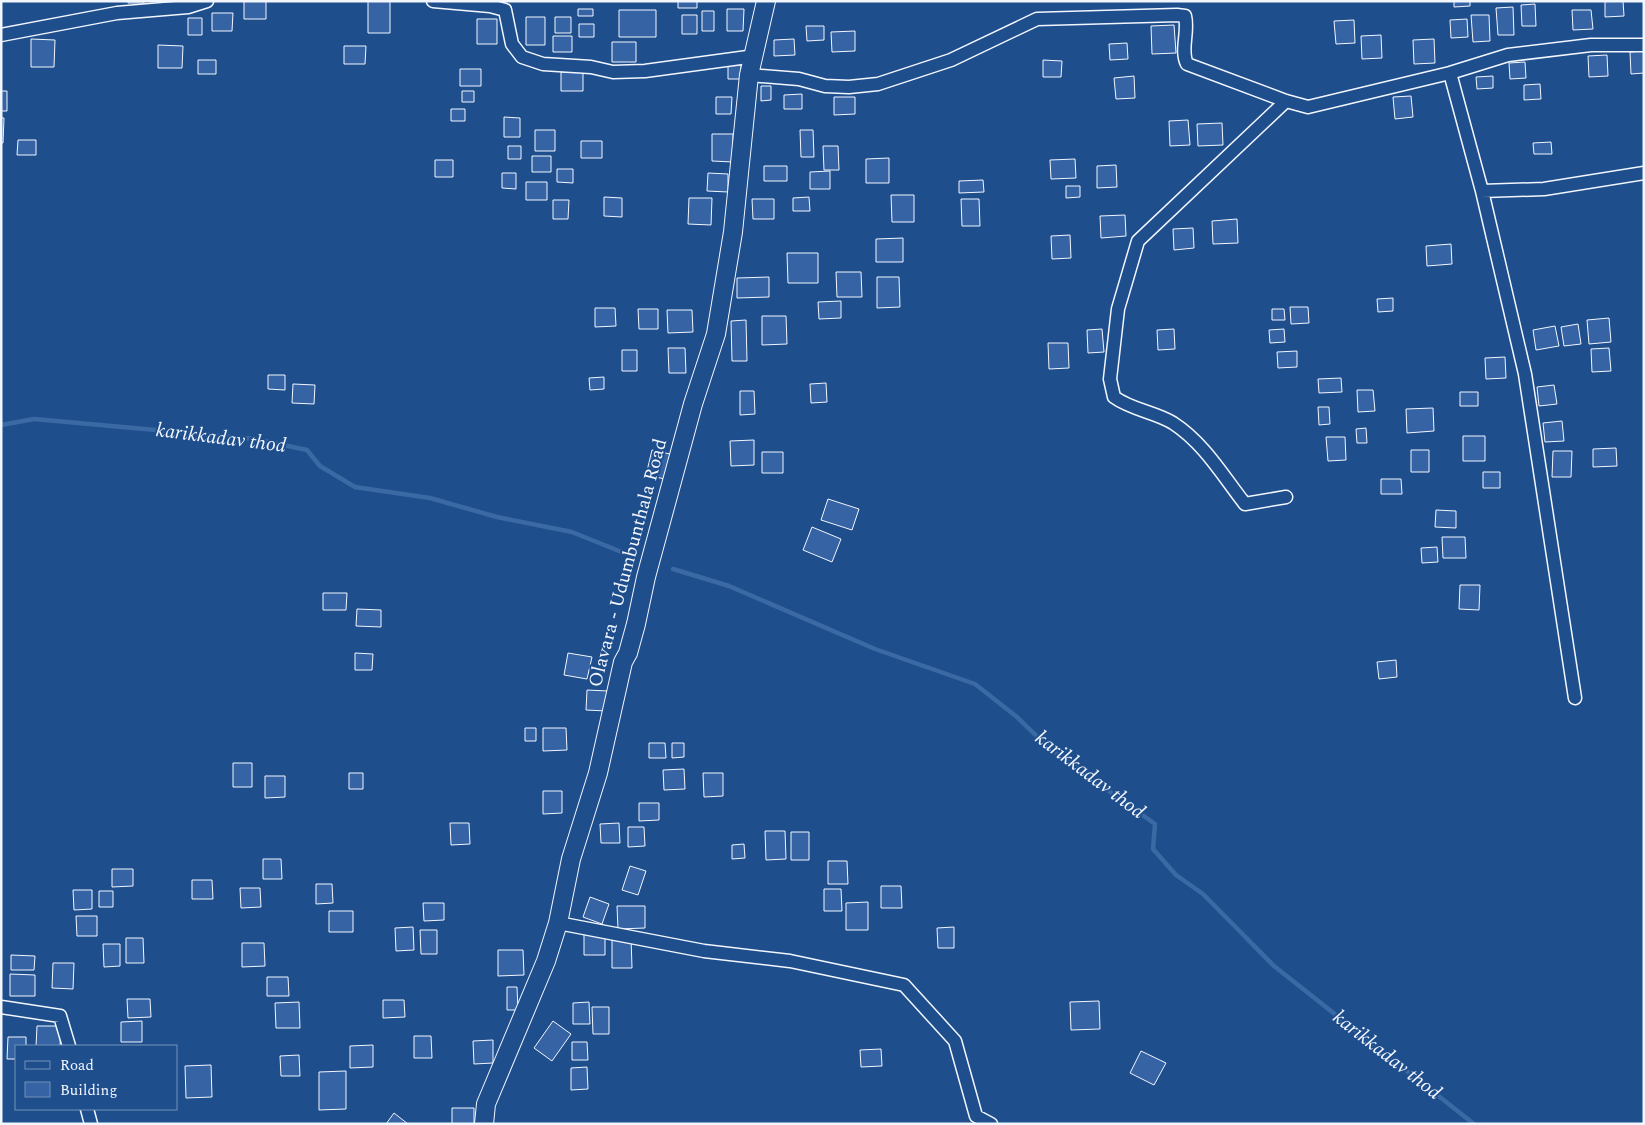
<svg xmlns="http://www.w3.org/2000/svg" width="1645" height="1125" font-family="Spectral,serif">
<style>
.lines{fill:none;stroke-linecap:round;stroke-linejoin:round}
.stream{stroke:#3b69a3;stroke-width:4.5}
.building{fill:#3563a3;stroke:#f2f6ff}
.minor-casing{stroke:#f2f6ff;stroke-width:15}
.secondary-casing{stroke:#f2f6ff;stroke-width:20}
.minor{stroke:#1f4e8c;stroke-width:12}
.secondary{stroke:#1f4e8c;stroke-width:18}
.labels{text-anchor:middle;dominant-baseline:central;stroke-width:4;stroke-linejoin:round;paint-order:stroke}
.street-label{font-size:19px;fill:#f2f6ff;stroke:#1f4e8c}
.water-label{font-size:20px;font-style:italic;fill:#f2f6ff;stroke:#1f4e8c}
</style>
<rect width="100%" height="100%" fill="#1f4e8c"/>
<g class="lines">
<path class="stream" d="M1 425 34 419 255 439 307 450 320 466 355 487 430 498 497 517 572 532 629 555
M673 569 729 586 875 649 975 684 1017 717 1049 748 1155 824 1153 849 1176 875 1203 894 1274 966 1474 1124"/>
</g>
<path class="building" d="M128 1H144V3H128Z
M244 1H266V19H244Z
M368 1H390V33H368Z
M678 1H697V8H678Z
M1454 1H1470V6L1454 7Z
M1605 1H1623L1624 16 1605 17Z
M1535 4 1536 26H1522L1521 5Z
M1513 7 1514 35H1498L1496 8Z
M578 9H593V16H578Z
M727 9H744L743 31H727Z
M619 10H656V37H619Z
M1572 10H1591L1593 29 1573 30Z
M702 11H714V31H702Z
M212 13H233L232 31H212Z
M682 15H697V34H682Z
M1471 15H1489L1490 41 1473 42Z
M526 17H545V45H526Z
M555 17H571V33H555Z
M188 18H202V35H188Z
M477 19H497V44H477Z
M1467 19 1468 37 1451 38 1450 20Z
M1354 20 1355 43 1336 44 1334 21Z
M579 24H594V37H579Z
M1174 25 1176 53 1152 54 1151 26Z
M806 26H824V40L807 41Z
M855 31V51L832 52 831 32Z
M1381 35 1382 58 1362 59 1361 36Z
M553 36H572V52H553Z
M31 39 55 40 54 67H31Z
M794 39 795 55 774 56V40Z
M1434 39 1435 63 1414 64 1413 40Z
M612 42H636V62H612Z
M1127 43 1128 59 1110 60 1109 44Z
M158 45 183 46 182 68H158Z
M344 46H366L365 64H344Z
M1644 51V73L1631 74 1630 52Z
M1607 55 1608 76 1589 77 1588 56Z
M198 60H216V74H198Z
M1043 60 1062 61 1061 77H1043Z
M1525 62 1526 78 1510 79 1509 63Z
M728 65H741V79H728Z
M460 69H481V86H460Z
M561 72H583V91H561Z
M1134 76 1135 98 1116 99 1114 78Z
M1493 76V88L1477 89 1476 77Z
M1540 84 1541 99 1524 100V85Z
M761 86H771V100L761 101Z
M1 91H7V111H1Z
M462 91H474V102H462Z
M802 94V109H784V95Z
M1411 96 1413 117 1395 119 1393 97Z
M716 97H732L731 114H716Z
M834 97H855V114L834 115Z
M451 109H465V121H451Z
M504 117 520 118V137H504Z
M1 118H4L3 143H1Z
M1188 120 1190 145 1170 146 1169 121Z
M1222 123 1223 145 1198 146 1197 124Z
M535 130H555V151H535Z
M800 130H813L814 157H801Z
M712 134H733V162L712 161Z
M18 140H36V155H17Z
M581 141H602V158H581Z
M1551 142 1552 154H1534L1533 143Z
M508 146H521V159H508Z
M823 146H838L839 170H824Z
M532 156H551V172H532Z
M889 158V183H866V159Z
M1075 159 1076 178 1051 179 1050 160Z
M435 160H453V177H435Z
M1116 165 1117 187 1097 188V166Z
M764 166H787V181H764Z
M557 169H573V183L557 182Z
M830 171V189H810V172Z
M502 173H516V189L502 188Z
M708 173 728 174V192L707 191Z
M983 180 984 192 959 193V181Z
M526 182H547V200H526Z
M1066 186H1080V197L1066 198Z
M891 195H914V222H892Z
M604 197 622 198V217L604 216Z
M809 197 810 211H793V198Z
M689 198H712L711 225 688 224Z
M752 199H774V219H753Z
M961 199H979L980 226H962Z
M553 200H569L568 219H553Z
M1125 215 1126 236 1101 238 1100 216Z
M1237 219 1238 243 1213 244 1212 221Z
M1193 228 1194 248 1174 250 1173 229Z
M1070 235 1071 258 1052 259 1051 236Z
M903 238V262H876V239Z
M1451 244 1452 264 1427 266 1426 246Z
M787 253H818V283H788Z
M836 272H861L862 297H837Z
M769 277V297L737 298V278Z
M877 277H899L900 307 877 308Z
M1393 298V311L1378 312 1377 299Z
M841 301V318L819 319 818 302Z
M1290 307H1308L1309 323 1291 324Z
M595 308H615L616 326 595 327Z
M638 309H658V329H639Z
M1272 309H1284L1285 320H1272Z
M667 310H692L693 332 668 333Z
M762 316H786L787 344 762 345Z
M1609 318 1611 342 1589 344 1587 320Z
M746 320 747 361H732L731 321Z
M1578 324 1581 344 1564 346 1561 327Z
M1555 326 1559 346 1536 350 1533 330Z
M1102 329 1104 352 1088 353 1087 330Z
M1174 329 1175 349 1158 350 1157 330Z
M1284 329 1285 342 1270 343 1269 330Z
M1048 343H1068L1069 368 1049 369Z
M668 348H685L686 373H669Z
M1609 348 1611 371 1592 372 1591 349Z
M622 350H637V371H622Z
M1297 351V367L1278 368 1277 352Z
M1505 357 1506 378 1486 379 1485 358Z
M268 375H285V390L268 389Z
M604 377V389L590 390 589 378Z
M1341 378 1342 392 1319 393 1318 379Z
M826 383 827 402 811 403 810 384Z
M293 384 315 385 314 404 292 403Z
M1554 385 1557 404 1539 406 1537 387Z
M1357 390H1373L1375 411 1358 412Z
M740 391H754L755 414 740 415Z
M1460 392H1478V406H1460Z
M1318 407H1329L1330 424 1319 425Z
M1433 408 1434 431 1407 433 1406 409Z
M1562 421 1564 441 1545 442 1543 423Z
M1366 428 1367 443H1357L1356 429Z
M1463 436H1485V461H1463Z
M1326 437H1345L1346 460 1328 461Z
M754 440V465L731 466 730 441Z
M1616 448 1617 466 1593 467V449Z
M652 450 670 454 665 479 646 475Z
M1411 450H1429V472H1411Z
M1553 451H1572L1571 477H1552Z
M762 452H783V473H762Z
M1483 472H1500V488H1483Z
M1381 479H1401L1402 494H1381Z
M828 499 859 509 852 530 821 520Z
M1436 510 1456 511V528L1435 527Z
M812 527 841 539 832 562 803 550Z
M1442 537H1465L1466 558H1443Z
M1437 547 1438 562 1422 563 1421 548Z
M1460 585H1480L1479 610 1459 609Z
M323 593H347L346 610H323Z
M357 609 381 610V627L356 626Z
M355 653 373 654 372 670H355Z
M568 653 592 657 587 679 564 675Z
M1396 660 1397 677 1379 679 1377 662Z
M587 690 608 691 607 711 586 710Z
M525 728H536V741H525Z
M543 728H566L567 750 543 751Z
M649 743H665L666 758H649Z
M672 743H684V757L672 758Z
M233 763H252V787H233Z
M684 769 685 789 664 790 663 770Z
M349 773H363V789H349Z
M703 773H723V796L704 797Z
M265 776H285V797L265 798Z
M543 791H562V813L543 814Z
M639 803H659V820L639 821Z
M450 823H469L470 844 451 845Z
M619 823 620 843H601L600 824Z
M628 827H644L645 846 628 847Z
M765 831H785L786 859 766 860Z
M791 832H809V860H791Z
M744 844 745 858 732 859V845Z
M263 859H281L282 879H263Z
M828 861H847L848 884H828Z
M630 866 646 871 638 895 622 890Z
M112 869H133V886L112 887Z
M192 880H212L213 899H192Z
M316 884H332L333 903 316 904Z
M881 886H901L902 908H881Z
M240 888H260L261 907 241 908Z
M824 889H841L842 911H824Z
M73 890H92V909L74 910Z
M99 891H113V907H99Z
M590 897 609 904 602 924 583 917Z
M868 902V930H846V903Z
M423 903H444V920L424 921Z
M617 906H645V928L618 929Z
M329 911H353V932H329Z
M76 916H97V936H77Z
M413 927 414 950 396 951 395 928Z
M954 927V948H938L937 928Z
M420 930H437V954H421Z
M605 933V955H584V934Z
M631 937 632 968H612V938Z
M126 938H143L144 963H126Z
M242 943H264L265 966 242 967Z
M103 944H120V966L104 967Z
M498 950H523L524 975 498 976Z
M11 955 35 956 34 970H11Z
M53 963H74L73 989 52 988Z
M10 974 35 975V996H10Z
M267 977H288L289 996H267Z
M507 987H517L518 1010H507Z
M127 999H150L151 1017 128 1018Z
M383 1000H404L405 1017 383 1018Z
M1099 1001 1100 1029 1071 1030 1070 1002Z
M299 1002 300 1028H276L275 1003Z
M589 1002 590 1024H573V1003Z
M592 1007H609V1034H593Z
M142 1021V1042H121V1022Z
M553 1021 571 1034 552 1061 534 1048Z
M37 1026H61L60 1046H36Z
M414 1036H431L432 1058H414Z
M8 1037H26V1046H16V1059H7Z
M493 1040V1063L474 1064 473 1041Z
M572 1042H587L588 1060H572Z
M373 1045V1067L350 1068V1046Z
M881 1049 882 1066 861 1067 860 1050Z
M1141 1051 1166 1063 1154 1085 1130 1073Z
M299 1055 300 1076H281L280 1056Z
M211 1065 212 1097 186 1098 185 1066Z
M587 1067 588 1089 571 1090V1068Z
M346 1071V1109L319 1110V1072Z
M452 1108H474V1124H452Z
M394 1113 408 1124H386Z"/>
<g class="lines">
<defs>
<path id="minor" d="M433 1 490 6 505 10 512 44 522 57 543 64 591 67 613 72 645 71 755 56
M1 35 117 13 188 7 207 1
M1450 73 1482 191 1525 374 1575 698
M749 75 799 79 825 86 849 87 878 84 951 60 1037 19 1177 15 1185 16C1189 32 1180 50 1187 64L1286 101 1308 107 1450 73 1508 55 1591 45H1644
M1286 101 1138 241 1118 309 1110 379 1114 397C1132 410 1155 412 1173 423 1204 443 1223 476 1245 504L1286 497
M1482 191 1544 189 1644 173
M558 923 704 951 790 961 904 985 955 1041 976 1116 991 1124
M1 1007 60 1016 69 1046
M87 1109 91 1124"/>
<path id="secondary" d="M484 1124 486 1104 546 961 558 923 571 859 598 773 623 662 628 653 636 624 646 577 693 404 716 334 733 232 749 75 766 1"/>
</defs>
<use href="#minor" class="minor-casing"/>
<use href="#secondary" class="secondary-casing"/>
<use href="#minor" class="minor"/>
<use href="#secondary" class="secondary"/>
</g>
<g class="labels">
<g class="street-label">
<text transform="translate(628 563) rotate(-75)">Olavara - Udumbunthala Road</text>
</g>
<g class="water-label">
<text transform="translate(221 438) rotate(7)">karikkadav thod</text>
<text transform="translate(1090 775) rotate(37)">karikkadav thod</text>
<text transform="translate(1387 1055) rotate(38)">karikkadav thod</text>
</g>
</g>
<rect width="1645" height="1125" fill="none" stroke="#f2f6ff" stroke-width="5"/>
<rect x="15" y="1045" width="162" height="65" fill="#1f4e8c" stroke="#7391ba"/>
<rect x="25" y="1061" width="25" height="8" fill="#1f4e8c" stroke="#7391ba"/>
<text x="60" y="1070" font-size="15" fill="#f2f6ff">Road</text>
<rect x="25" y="1082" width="25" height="15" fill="#3563a3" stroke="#7391ba"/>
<text x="60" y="1095" font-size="15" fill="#f2f6ff">Building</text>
</svg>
